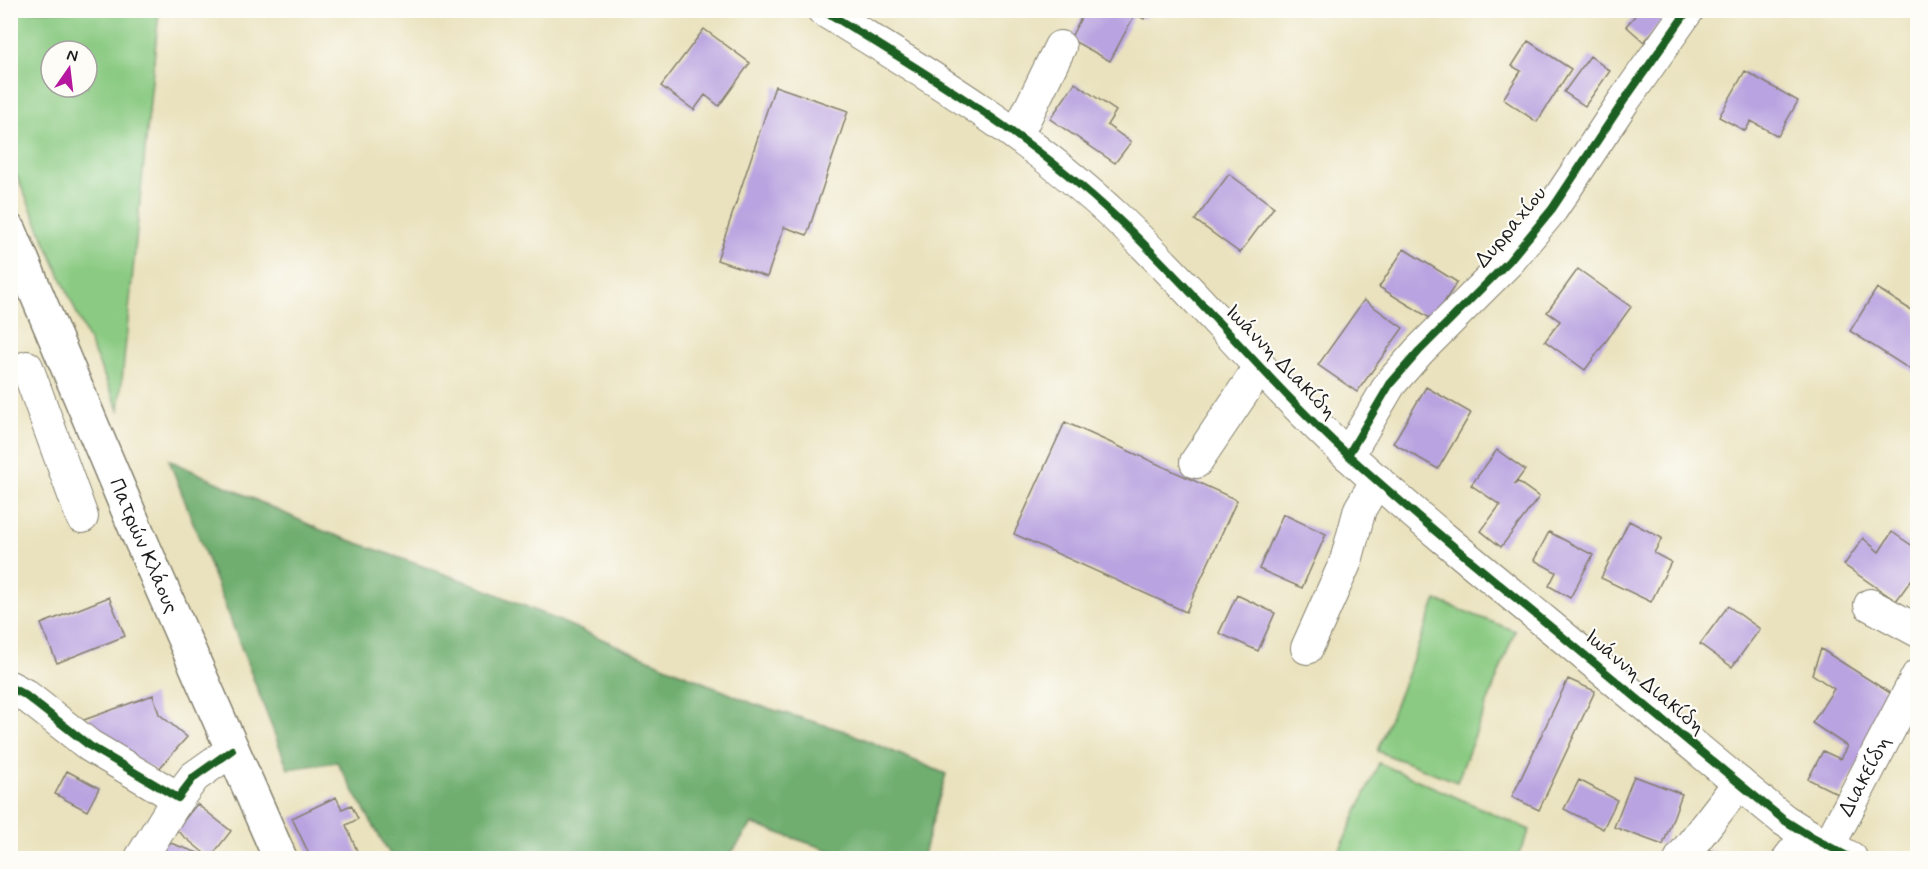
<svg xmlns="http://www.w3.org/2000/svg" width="1928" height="869" font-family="Mynerve,sans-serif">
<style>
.green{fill:#8aca82;stroke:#53734f;stroke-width:1.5;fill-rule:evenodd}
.forest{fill:#6fae70;stroke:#466546;stroke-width:1.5}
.building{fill:#b9a3e0}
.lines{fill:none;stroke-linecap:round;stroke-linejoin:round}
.minor-casing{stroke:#837f6d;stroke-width:34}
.major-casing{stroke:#837f6d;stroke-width:36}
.minor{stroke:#fff;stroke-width:32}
.major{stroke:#fff;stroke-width:33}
.cycleway-casing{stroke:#fdfcf7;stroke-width:11}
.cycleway{stroke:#1b5e20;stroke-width:8}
.labels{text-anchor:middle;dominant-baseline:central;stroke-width:4.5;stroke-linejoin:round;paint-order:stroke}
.street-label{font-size:21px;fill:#1c1c1c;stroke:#fdfcf7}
</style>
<rect width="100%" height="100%" fill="#fdfcf7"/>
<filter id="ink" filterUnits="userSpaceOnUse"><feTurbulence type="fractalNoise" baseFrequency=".0167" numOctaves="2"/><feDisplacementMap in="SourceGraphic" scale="12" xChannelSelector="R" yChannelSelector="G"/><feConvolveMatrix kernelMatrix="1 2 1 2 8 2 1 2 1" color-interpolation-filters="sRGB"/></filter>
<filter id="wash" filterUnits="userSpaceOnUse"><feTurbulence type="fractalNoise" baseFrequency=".008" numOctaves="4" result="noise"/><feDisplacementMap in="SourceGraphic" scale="24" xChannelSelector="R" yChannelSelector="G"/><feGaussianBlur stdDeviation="1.35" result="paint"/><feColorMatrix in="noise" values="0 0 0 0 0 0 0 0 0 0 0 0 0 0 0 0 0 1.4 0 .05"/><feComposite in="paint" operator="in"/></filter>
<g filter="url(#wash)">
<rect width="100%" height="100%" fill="#eae2be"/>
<path class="green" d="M10 11H159L119 410 11 163ZM51 51H87V87H51Z
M1436 600 1515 631 1457 782 1377 751Z
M1379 763 1530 830 1517 858H1336Z"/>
<path class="forest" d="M169 460 321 530 473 584 754 704 845 731 946 774 922 858H852L752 824 728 858H392L337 762 288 769Z"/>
<g id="blocks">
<path class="building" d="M1085 10H1149L1144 19 1135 14 1110 61 1070 39Z
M1640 10H1671L1644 42 1626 26Z
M704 29 750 63 719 106 705 95 694 110 661 86Z
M1528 41 1571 69 1537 122 1503 99 1521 71 1512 66Z
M1590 56 1610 71 1585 106 1564 92Z
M1745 71 1798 101 1778 136 1751 121 1745 131 1719 117Z
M1075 83 1116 111 1107 125 1131 142 1115 163 1050 119Z
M775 86 848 111 807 235 784 227 767 277 717 260Z
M1229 174 1274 207 1240 253 1195 220Z
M1404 249 1457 282 1433 320 1379 287Z
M1578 269 1631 307 1585 370 1545 341 1560 321 1547 312Z
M1877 288 1917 314V374L1850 331Z
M1364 300 1403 328 1357 392 1318 365Z
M1426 387 1471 413 1438 469 1393 443Z
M1065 422 1237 500 1186 612 1014 534Z
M1497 450 1525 470 1514 485 1518 482 1539 497 1501 547 1481 531 1500 505 1471 485Z
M1283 514 1326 534 1302 588 1259 569Z
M1629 521 1662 538 1654 553 1671 562 1651 602 1601 578Z
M1549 532 1593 555 1570 598 1549 586 1556 572 1534 560Z
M1892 532 1917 549V578L1914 576 1896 601 1844 565 1863 538 1879 552Z
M1237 595 1275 613 1258 651 1219 633Z
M109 597 125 636 57 663 41 624Z
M1728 606 1760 629 1732 667 1700 644Z
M1821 649 1898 698 1840 795 1808 779 1823 751 1840 759 1847 746 1812 723 1834 689 1812 674Z
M1568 679 1595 691 1539 810 1512 797Z
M153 695 159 714 187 737 157 771 126 755 81 721Z
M67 771 99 788 87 811 55 794Z
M1634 776 1682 794 1663 845 1614 827Z
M1579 780 1617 800 1603 829 1564 809Z
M336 797 342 809 351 805 358 819 346 825 358 853 345 858H311L292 818Z
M197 804 231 831 210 858 176 830Z
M162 840 212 858H167L158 854Z
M1709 850 1734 858H1706Z"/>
</g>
</g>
<g filter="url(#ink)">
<use href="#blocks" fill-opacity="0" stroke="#837f6d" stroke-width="1.5"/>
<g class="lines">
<defs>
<g id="minor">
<path d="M823 10C926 73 1029 135 1117 218 1197 293 1266 380 1347 454 1411 512 1478 567 1545 622 1625 688 1704 755 1784 820L1811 837 1851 858"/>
<path d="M1017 135 1060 47"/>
<path d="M27 367 82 517"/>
<path d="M1348 455 1390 384 1419 351 1509 261 1552 209 1623 102 1688 10"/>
<path d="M1196 462 1260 367"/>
<path d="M1870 605 1918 631"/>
<path d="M1307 648 1346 561 1360 509 1377 480"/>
<path d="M10 687 25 695 90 746 178 798 194 777 232 750"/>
<path id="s1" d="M1828 847 1918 675"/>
<path d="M141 858 178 798"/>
<path d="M1681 858 1739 783"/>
<path d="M1789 858 1807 835"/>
</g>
<g id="major">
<path id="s2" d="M10 231 138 534 280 858"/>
</g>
</defs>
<use href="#minor" class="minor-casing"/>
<use href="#major" class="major-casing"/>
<use href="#minor" class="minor"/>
<use href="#major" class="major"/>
<defs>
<path id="cycleway" d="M823 10C926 73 1029 135 1117 218 1197 293 1266 380 1347 454 1411 512 1478 567 1545 622 1625 688 1704 755 1784 820L1811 837 1851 858
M1348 455 1390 384 1419 351 1509 261 1552 209 1623 102 1688 10
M10 687 25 695 90 746 178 798 194 777 232 750"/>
</defs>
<use href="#cycleway" class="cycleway-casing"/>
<use href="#cycleway" class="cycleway"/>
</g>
</g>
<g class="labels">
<g class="street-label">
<text transform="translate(1511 227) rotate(-50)">Δυρραχίου</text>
<text transform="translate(1281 362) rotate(46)">Ιωάννη Διακίδη</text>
<text stroke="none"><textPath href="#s2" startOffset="342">Πατρών Κλάους</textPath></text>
<text transform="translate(1645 682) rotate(40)">Ιωάννη Διακίδη</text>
<text stroke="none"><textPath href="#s1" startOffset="80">Διακείδη</textPath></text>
</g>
</g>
<rect width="1928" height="869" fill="none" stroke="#fdfcf7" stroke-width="36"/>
<g transform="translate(69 69) rotate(14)"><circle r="28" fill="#fdfcf7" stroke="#a3a29f" stroke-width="1.5"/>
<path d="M0-4.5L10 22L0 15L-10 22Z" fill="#b5179e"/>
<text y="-9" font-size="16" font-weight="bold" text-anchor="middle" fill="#1c1c1c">N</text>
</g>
</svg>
